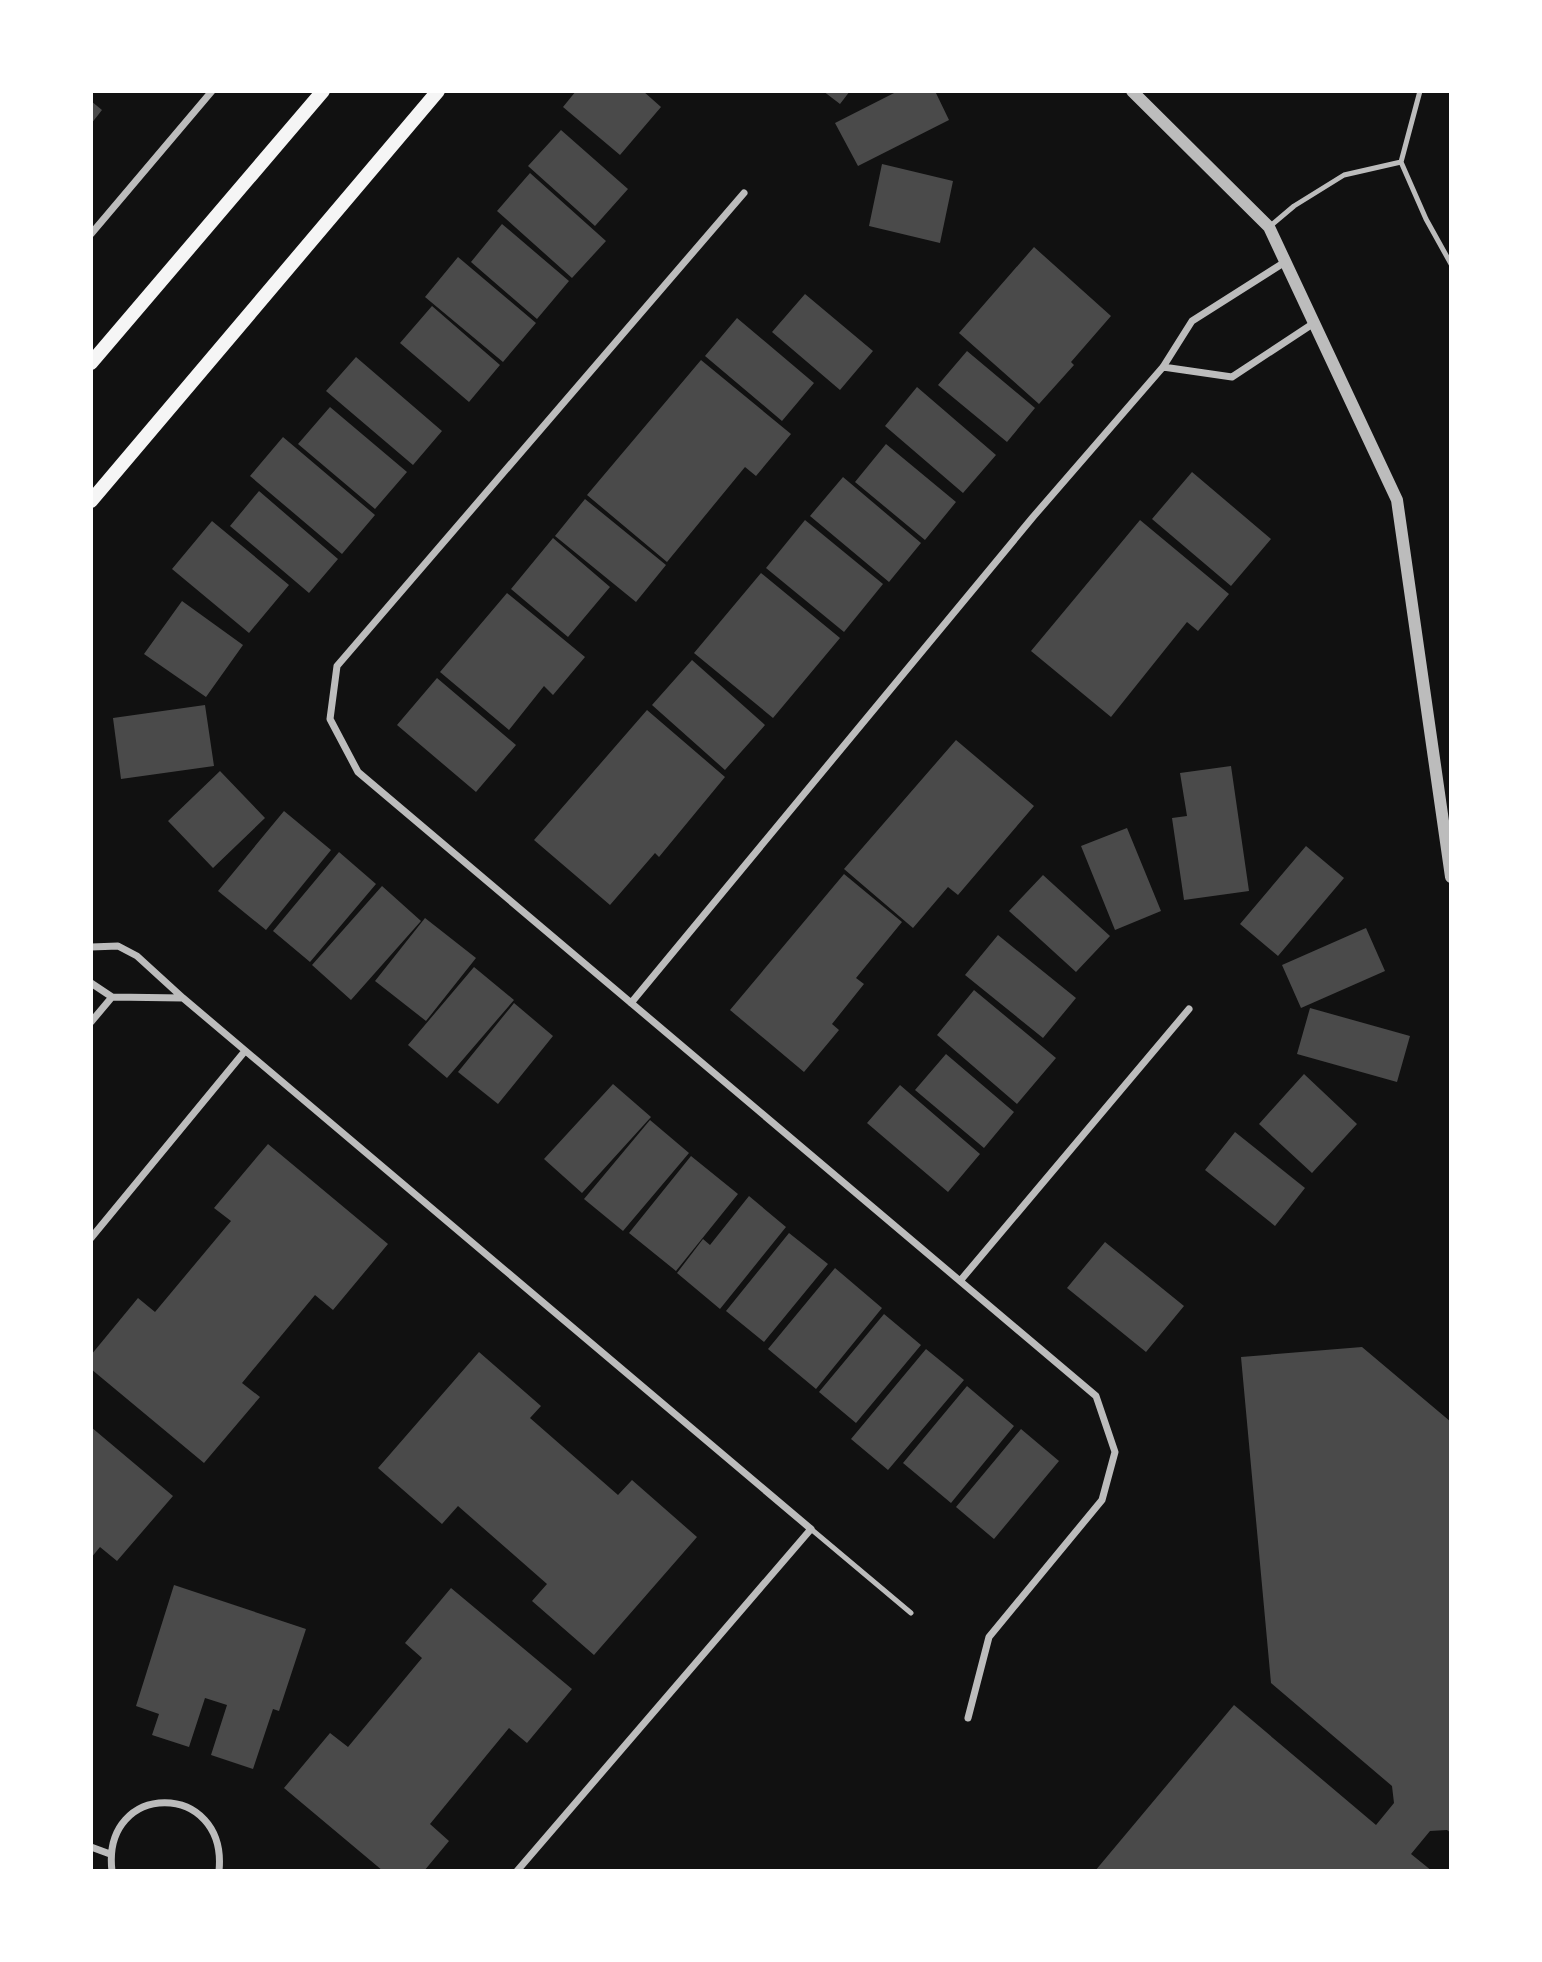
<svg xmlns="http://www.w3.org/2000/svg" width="1542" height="1962" font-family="Merriweather,serif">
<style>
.building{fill:#4a4a4a}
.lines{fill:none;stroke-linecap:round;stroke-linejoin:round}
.service{stroke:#bcbcbc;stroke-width:5}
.minor{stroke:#bcbcbc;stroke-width:7}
.tertiary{stroke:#bcbcbc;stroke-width:12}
.secondary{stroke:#f5f5f5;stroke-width:14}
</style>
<rect width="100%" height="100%" fill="#111"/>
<path class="building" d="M576 91H643L661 107 620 155 563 107Z
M823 91H850L840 104Z
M898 91H935L949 120 858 166 835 123Z
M91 101 102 110 91 124Z
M561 130 628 189 595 226 528 166Z
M882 164 953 181 940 243 869 226Z
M530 173 606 241 572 278 497 211Z
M502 224 569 281 537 319 471 262Z
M1034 247 1111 316 1071 362 1074 365 1039 404 959 333Z
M458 257 536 323 503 362 425 297Z
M805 294 873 351 840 390 772 332Z
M432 306 500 365 469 402 400 343Z
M737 318 814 383 782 421 705 356Z
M967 351 1035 408 1007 442 938 385Z
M356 357 442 431 413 465 326 391Z
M701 360 791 434 756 476 745 467 667 562 587 495Z
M917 387 996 455 963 493 885 426Z
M330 407 407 472 375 509 298 444Z
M283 437 375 515 342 554 250 476Z
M886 444 956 502 925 540 855 482Z
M1192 472 1271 539 1231 586 1152 519Z
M843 477 921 543 889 582 810 516Z
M259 491 338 559 309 593 230 526Z
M585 499 666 565 636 602 555 536Z
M805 520 883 584 844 632 766 568Z
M1140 520 1229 594 1198 631 1187 622 1111 717 1031 651Z
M212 521 289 585 249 633 172 569Z
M553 538 610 587 568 637 511 589Z
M761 573 840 638 773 718 694 653Z
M507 593 585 657 553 695 544 686 509 730 440 672Z
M182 601 243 645 206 697 144 654Z
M692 660 765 725 725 770 652 705Z
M437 678 516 745 476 792 397 725Z
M205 705 214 766 121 779 113 718Z
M647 710 725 777 659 857 655 853 610 905 534 840Z
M956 740 1034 806 958 895 948 887 913 928 844 869Z
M1231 766 1249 891 1184 900 1172 818 1187 816 1180 773Z
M220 771 265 818 213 868 168 821Z
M284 811 331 850 266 930 218 891Z
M1127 828 1161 911 1115 930 1081 846Z
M1306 846 1344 878 1278 956 1240 924Z
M339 852 376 884 310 962 273 931Z
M844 874 902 922 856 978 864 984 832 1024 839 1030 804 1072 730 1010Z
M1043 875 1110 936 1076 972 1009 911Z
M382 886 421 921 351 1000 312 965Z
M425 918 476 958 426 1021 375 981Z
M1366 928 1385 971 1301 1008 1282 965Z
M998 935 1076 998 1043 1038 965 975Z
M474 967 514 1000 447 1078 408 1045Z
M974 990 1056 1058 1017 1104 937 1035Z
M514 1003 553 1036 498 1104 458 1072Z
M1310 1008 1410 1036 1397 1082 1297 1054Z
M946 1054 1014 1112 984 1148 915 1090Z
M1304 1074 1357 1124 1312 1173 1259 1124Z
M613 1084 651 1117 582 1193 544 1159Z
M900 1085 980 1154 948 1192 867 1123Z
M650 1120 689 1153 623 1231 584 1199Z
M1235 1132 1305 1188 1275 1226 1205 1170Z
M268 1144 388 1244 333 1310 315 1295 242 1383 260 1397 204 1463 91 1369V1355L138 1298 155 1312 231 1221 214 1208Z
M691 1156 738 1194 676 1271 629 1233Z
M749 1196 786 1227 720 1309 677 1273 703 1239 710 1245Z
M789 1233 828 1264 764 1342 726 1311Z
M1105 1242 1184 1306 1146 1352 1067 1288Z
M835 1268 882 1308 816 1389 768 1349Z
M884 1314 921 1345 856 1423 819 1392Z
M1362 1347 1451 1422V1833L1447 1830 1430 1831 1411 1854 1432 1871H1095L1234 1705 1376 1825 1394 1803 1392 1786 1271 1683 1241 1357Z
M926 1349 964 1380 888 1470 851 1439Z
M479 1352 541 1406 530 1418 618 1495 632 1480 697 1537 594 1655 532 1601 547 1584 458 1506 442 1524 378 1468Z
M967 1386 1014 1426 951 1503 903 1463Z
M91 1427 173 1496 117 1561 100 1547 91 1558Z
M1021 1429 1059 1461 994 1539 956 1507Z
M174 1585 306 1629 279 1711 273 1709 253 1769 211 1755 227 1705 205 1698 189 1747 152 1735 159 1714 136 1706Z
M451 1588 572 1689 527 1743 509 1728 430 1824 449 1841 424 1871H383L284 1788 330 1733 348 1747 422 1658 405 1643Z"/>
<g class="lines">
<path class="service" d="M1420 91 1401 162 1426 219 1451 264
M1269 227 1294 206 1344 175 1401 162
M811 1529 911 1613"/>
<path class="minor" d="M744 193 337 666 330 719 358 772 1096 1396 1115 1452 1102 1500 989 1637 968 1718
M91 234 212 91
M1163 367 1232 377 1314 323
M91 947 118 946 137 956 183 998
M91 983 112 997 183 998 811 1529 517 1871
M631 1003 1033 517 1163 367 1192 321 1285 262
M91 1022 112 997
M91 1238 245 1051
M960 1281 1189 1009
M91 1847 110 1854
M112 1871C101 1780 228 1780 219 1871"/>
<path class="tertiary" d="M1132 91 1269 227 1397 500 1451 877"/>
<path class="secondary" d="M91 363 323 91
M91 501 438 91"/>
</g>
<rect width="1542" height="1962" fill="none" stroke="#ffffff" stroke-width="186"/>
</svg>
